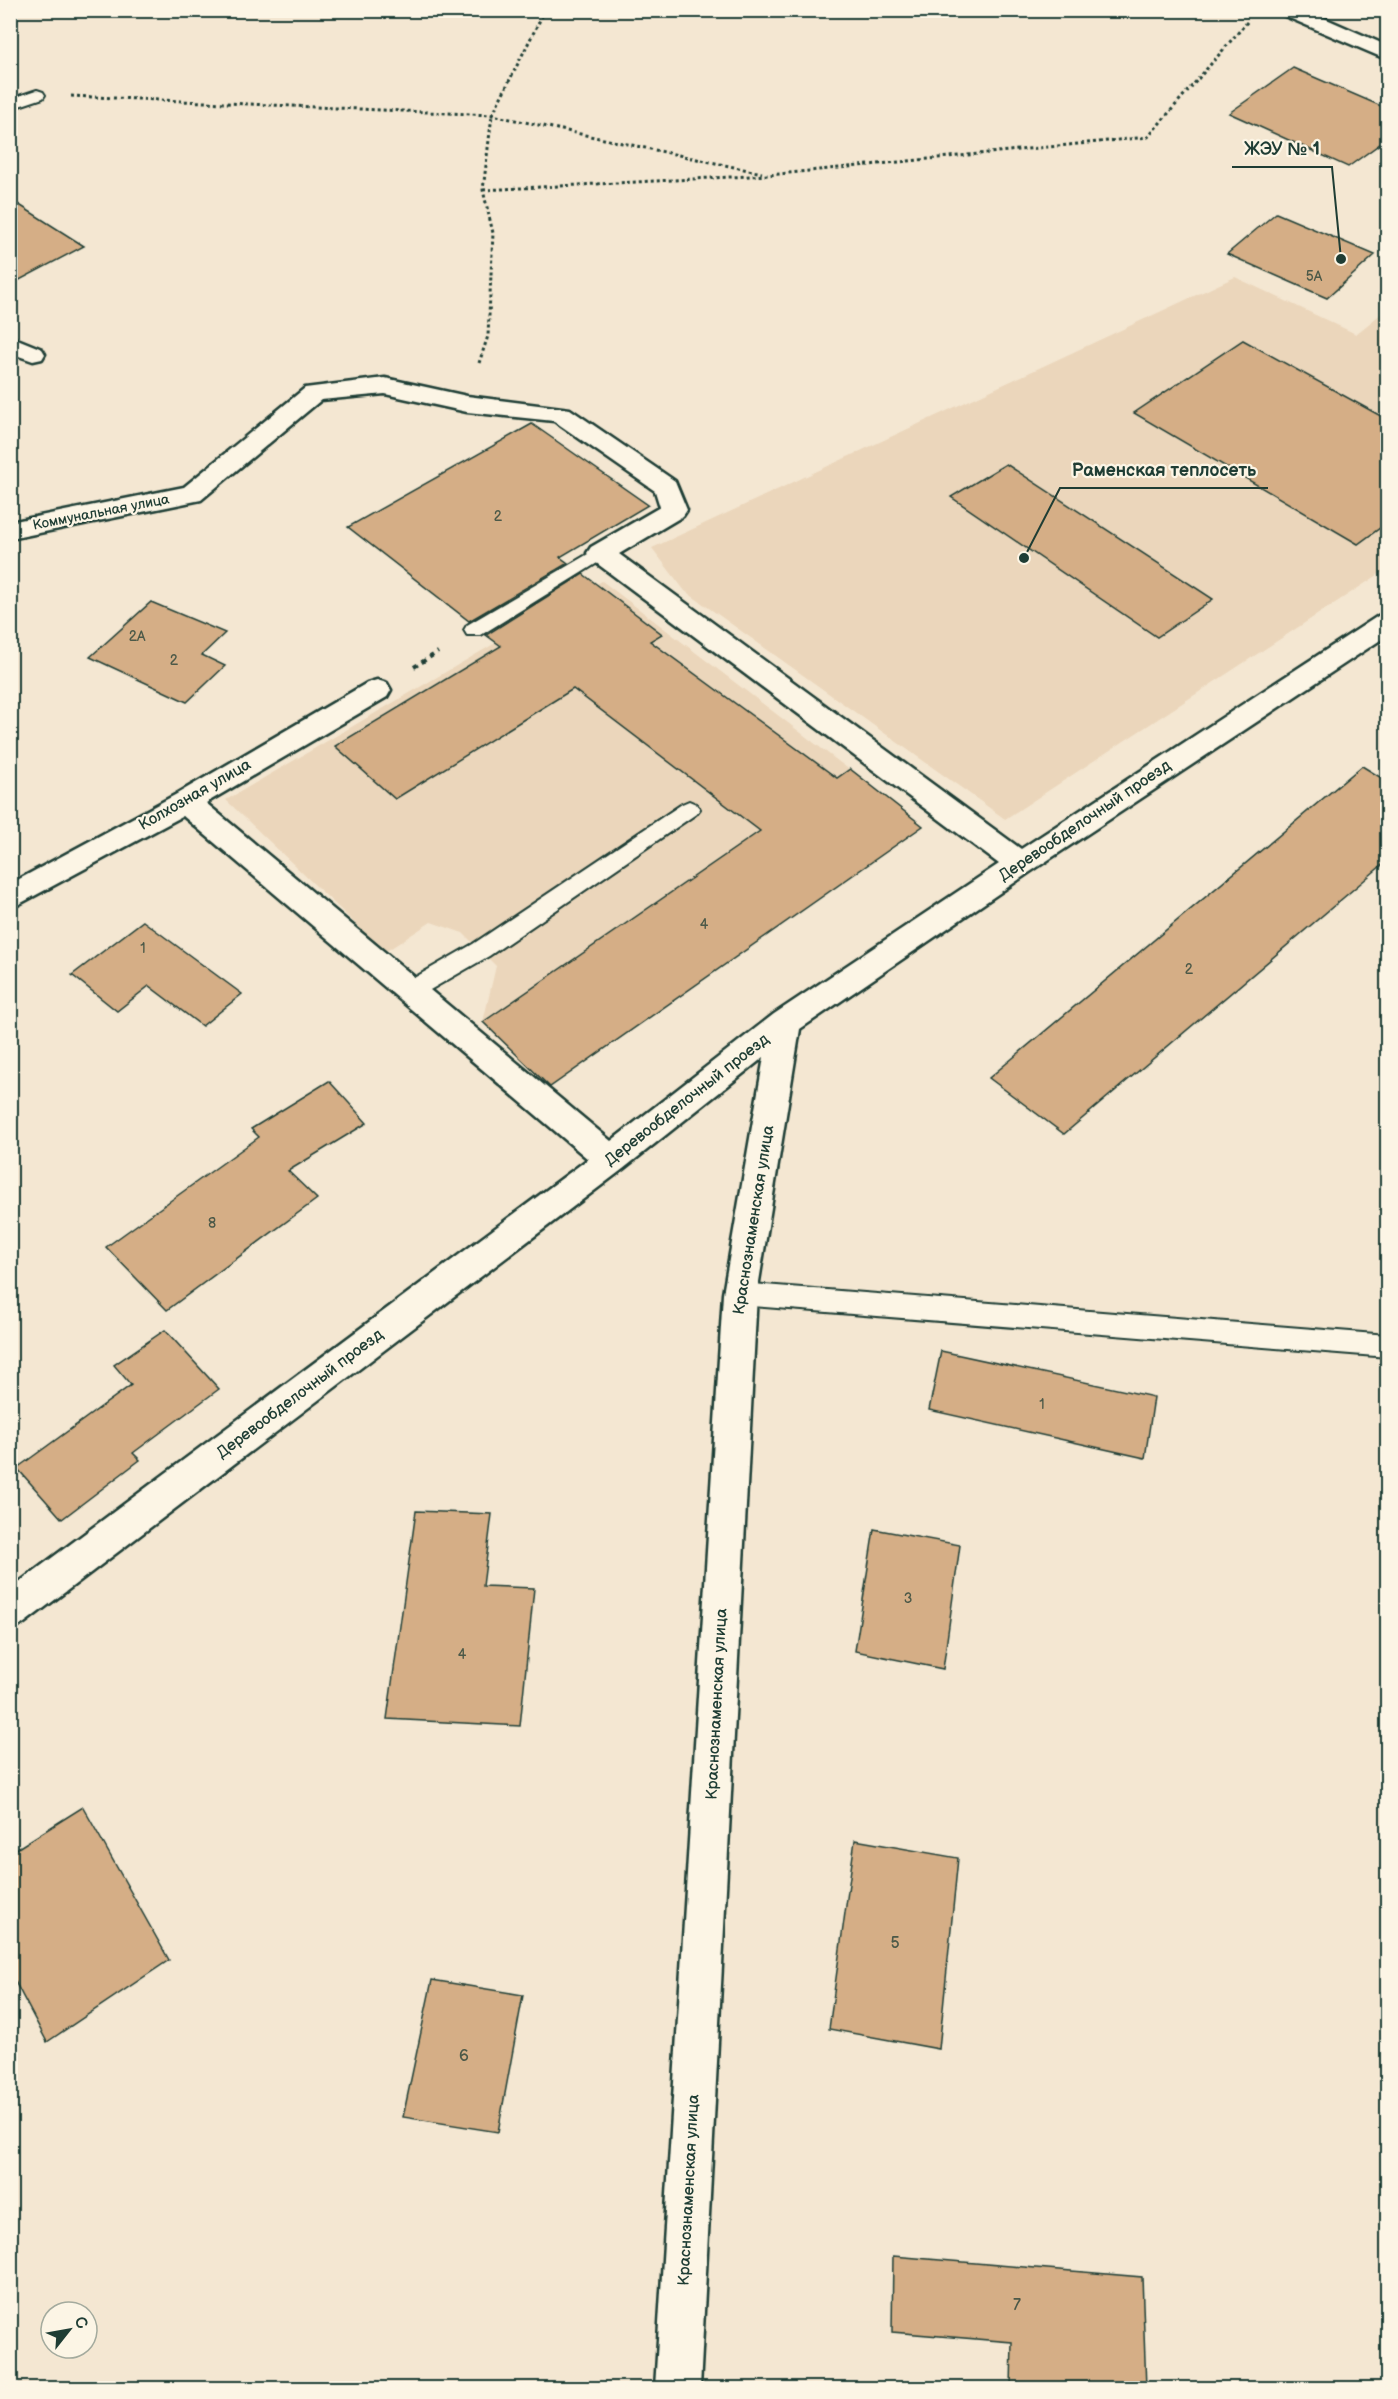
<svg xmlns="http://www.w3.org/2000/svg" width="1398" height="2399" font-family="'Balsamiq Sans',sans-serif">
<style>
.built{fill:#ebd6bb}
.building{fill:#d5ae86;stroke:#1f3d34;stroke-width:1.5}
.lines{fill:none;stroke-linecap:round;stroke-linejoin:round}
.service-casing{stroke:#1f3d34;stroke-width:4}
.minor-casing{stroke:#1f3d34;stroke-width:5}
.tertiary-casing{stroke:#1f3d34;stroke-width:5}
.path-far1{stroke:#1f3d34;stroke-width:3;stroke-dasharray:3 3;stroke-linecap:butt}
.path{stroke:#1f3d34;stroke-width:4;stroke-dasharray:4.5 4.5;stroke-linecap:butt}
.service{fill:#fcf5e5;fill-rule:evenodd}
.minor{fill:#fcf5e5;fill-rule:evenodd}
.tertiary{fill:#fcf5e5;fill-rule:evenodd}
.labels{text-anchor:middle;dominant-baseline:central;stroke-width:4.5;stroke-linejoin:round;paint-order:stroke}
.number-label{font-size:14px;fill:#4c5948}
.far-street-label{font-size:14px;fill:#1f3d34;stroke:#fcf5e5}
.street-label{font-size:16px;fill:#1f3d34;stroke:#fcf5e5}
.near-number-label{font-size:16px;fill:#4c5948}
.leader{fill:none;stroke:#1f3d34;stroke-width:2}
.callout-dot{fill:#1f3d34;stroke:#fcf5e5;stroke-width:2}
.callout-label{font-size:18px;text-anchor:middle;font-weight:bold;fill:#1f3d34;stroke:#fcf5e5;stroke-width:4.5;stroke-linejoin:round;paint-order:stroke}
</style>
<rect width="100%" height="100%" fill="#f4e7d2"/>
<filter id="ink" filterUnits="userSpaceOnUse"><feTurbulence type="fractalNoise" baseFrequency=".0167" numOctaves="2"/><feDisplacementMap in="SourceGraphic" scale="12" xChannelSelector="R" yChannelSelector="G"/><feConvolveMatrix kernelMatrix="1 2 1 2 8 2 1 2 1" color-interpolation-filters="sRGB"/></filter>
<g filter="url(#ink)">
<path class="built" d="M1235 277 1356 334 1387 309V569L1005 819 685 591 652 548Z
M602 581 923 826 549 1088 483 1022 496 966 463 933 431 922 385 952 226 800Z"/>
<path class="building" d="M1293 68 1388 109V138L1348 167 1229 113Z
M10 199 84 246 10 285Z
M1276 213 1375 255 1327 298 1227 254Z
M1243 340 1388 420V522L1358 544 1134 413Z
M532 424 648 505 560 557 568 563 469 621 348 527Z
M1006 464 1213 599 1157 637 951 497Z
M583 574 662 634 650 641 837 778 850 769 923 826 550 1087 483 1022 760 831 573 689 395 799 335 746 501 646 486 635Z
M151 602 225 633 202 655 225 666 187 702 90 657Z
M1362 766 1388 782V860L1064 1134 989 1078Z
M143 921 242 994 202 1026 149 986 117 1011 72 975Z
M329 1081 367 1123 288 1171 317 1199 167 1310 106 1247 259 1137 251 1129Z
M165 1330 219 1389 133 1453 140 1460 62 1519 17 1468 131 1385 114 1365Z
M941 1351 1154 1397 1145 1458 929 1410Z
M416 1511 492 1514 483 1586 534 1588 520 1726 387 1719Z
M874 1529 960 1545 943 1669 855 1651Z
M83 1807 169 1960 47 2042 10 1972V1853Z
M855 1840 958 1858 939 2049 829 2029Z
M432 1980 523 1995 498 2132 403 2117Z
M893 2256 1142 2277 1146 2388H1011L1012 2342 892 2332Z"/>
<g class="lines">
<defs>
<path id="service" d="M37 90 43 92 45 95 43 98 10 109V99Z
M600 547 607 549 610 553 607 557 481 635H467L464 630 467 625Z
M689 801 696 804 700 809 696 814 489 956 416 998 408 1001 400 998 397 992 400 986 473 944 682 804Z
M740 1283 1388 1335V1357L740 1305 731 1301 728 1294 731 1287Z"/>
<path id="minor" d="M10 336 42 349 45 354 42 359 33 361 10 353Z
M385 378 467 396 570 409 675 481 687 510 683 516 619 554 1021 849 1378 616 1388 613V635L1030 872 800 1029 757 1294 700 2388H655L723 1294 764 1057 623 1169 23 1624 10 1629V1589L588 1159 183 816 10 909V884L175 795 367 683 377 680 387 683 391 690 387 697 206 803 611 1141 774 1014 999 864 591 559 587 553 591 547 660 507 655 491 554 421 467 412 385 394 321 400 201 500 10 539V522L184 487 305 388Z"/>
<path id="tertiary" d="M1277 10H1306L1388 46V60L1280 14Z"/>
</defs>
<use href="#service" class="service-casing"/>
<use href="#minor" class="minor-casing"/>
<use href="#tertiary" class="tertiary-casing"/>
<path class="path-far1" d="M71 96 492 115 762 173
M483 190 769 175 1148 137 1248 21
M479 363 488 336 493 233 483 190 492 115 545 10"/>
<path class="path" d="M414 667 438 652"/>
<use href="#service" class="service"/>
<use href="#minor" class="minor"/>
<use href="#tertiary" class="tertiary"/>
</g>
</g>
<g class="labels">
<g class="number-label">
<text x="1314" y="276">5А</text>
<text x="498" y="516">2</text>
<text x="137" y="636">2А</text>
<text x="174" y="660">2</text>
<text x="704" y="924">4</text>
<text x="143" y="948">1</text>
<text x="1189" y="969">2</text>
<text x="212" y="1223">8</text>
<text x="1042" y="1404">1</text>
<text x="908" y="1598">3</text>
<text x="462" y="1654">4</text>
</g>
<g class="far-street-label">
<text transform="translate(101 512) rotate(-11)">Коммунальная улица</text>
</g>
<g class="street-label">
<text transform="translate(195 795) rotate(-30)">Колхозная улица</text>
<text transform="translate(1085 821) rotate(-34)">Деревообделочный проезд</text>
<text transform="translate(687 1100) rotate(-38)">Деревообделочный проезд</text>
<text transform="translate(754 1220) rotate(-81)">Краснознаменская улица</text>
<text transform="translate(300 1394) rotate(-37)">Деревообделочный проезд</text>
<text transform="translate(717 1704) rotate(-87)">Краснознаменская улица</text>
<text transform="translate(689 2190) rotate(-87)">Краснознаменская улица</text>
</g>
<g class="near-number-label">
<text x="895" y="1943">5</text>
<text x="464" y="2056">6</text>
<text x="1017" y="2305">7</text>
</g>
</g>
<path class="leader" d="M1341 259L1332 167H1232M1024 558L1060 488H1268"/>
<g class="callout-dot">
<circle cx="1341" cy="259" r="6"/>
<circle cx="1024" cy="558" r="6"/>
</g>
<g class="callout-label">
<text x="1282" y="155">ЖЭУ № 1</text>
<text x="1164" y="476">Раменская теплосеть</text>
</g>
<rect width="1398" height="2399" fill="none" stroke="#fcf5e5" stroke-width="36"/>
<rect x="18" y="18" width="1362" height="2363" fill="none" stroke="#1f3d34" stroke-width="2" filter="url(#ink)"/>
<g transform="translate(69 2330) rotate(59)"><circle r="28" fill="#fcf5e5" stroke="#a4ab9e" stroke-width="1.5"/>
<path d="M0-4.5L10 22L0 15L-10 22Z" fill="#1f3d34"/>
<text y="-9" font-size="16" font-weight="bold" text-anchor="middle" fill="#1f3d34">С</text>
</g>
</svg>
